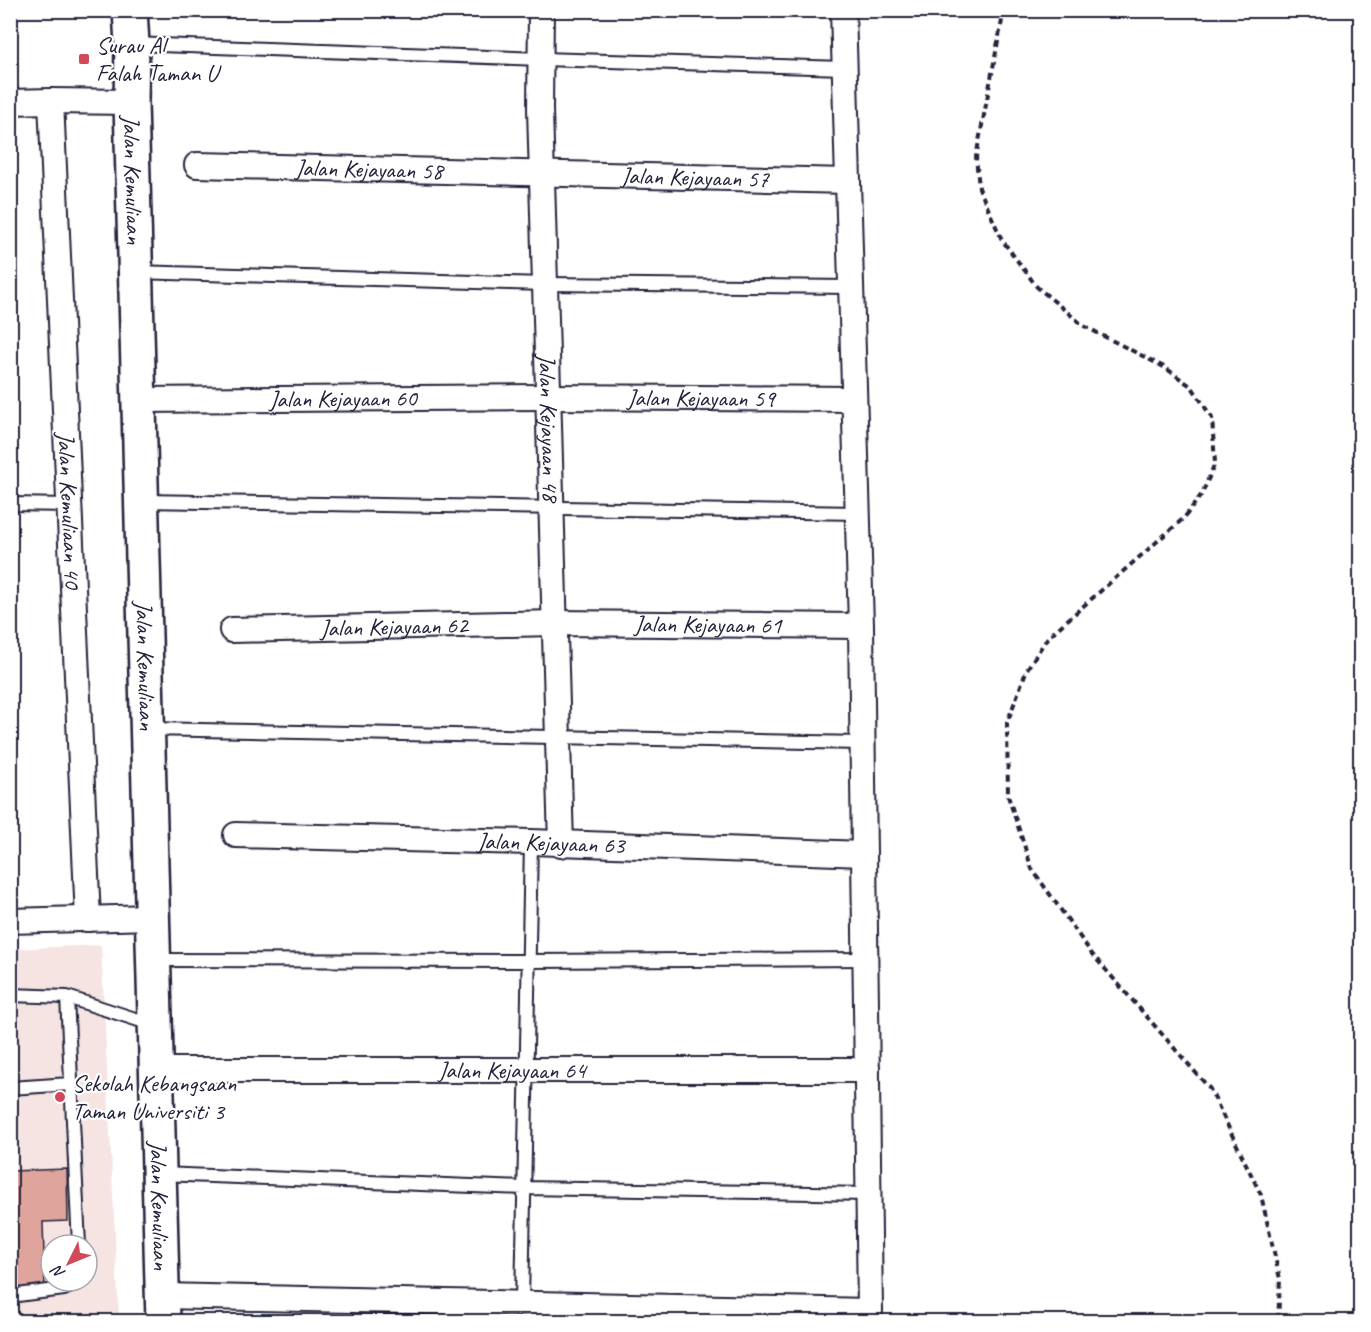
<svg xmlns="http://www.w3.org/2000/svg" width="1371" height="1332" font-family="Caveat,sans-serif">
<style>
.built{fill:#f5e4e2;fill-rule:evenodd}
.building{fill:#dfa59d;stroke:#22223b;stroke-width:1.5}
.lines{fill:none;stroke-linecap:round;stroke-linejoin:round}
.lane-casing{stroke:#22223b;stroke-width:16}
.street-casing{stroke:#22223b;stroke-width:28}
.secondary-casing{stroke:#22223b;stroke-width:38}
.path{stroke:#22223b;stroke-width:4;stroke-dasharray:6 4.5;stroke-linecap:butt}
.lane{stroke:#fff;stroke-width:12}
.street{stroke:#fff;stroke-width:24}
.secondary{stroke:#fff;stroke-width:33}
.poi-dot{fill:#d1495b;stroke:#fff;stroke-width:2}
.labels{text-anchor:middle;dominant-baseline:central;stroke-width:4.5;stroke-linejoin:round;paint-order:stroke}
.poi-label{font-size:24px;fill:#22223b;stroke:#fff;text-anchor:start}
.street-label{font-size:24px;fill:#22223b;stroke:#fff}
</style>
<rect width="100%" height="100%" fill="#fff"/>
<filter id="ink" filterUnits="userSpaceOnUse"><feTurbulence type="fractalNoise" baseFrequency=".0167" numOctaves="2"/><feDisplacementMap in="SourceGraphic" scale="12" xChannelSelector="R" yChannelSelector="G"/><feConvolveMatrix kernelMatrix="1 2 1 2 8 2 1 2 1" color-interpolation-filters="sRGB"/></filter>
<g filter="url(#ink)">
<path class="built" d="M101 945 119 1319 11 1321 10 949ZM51 1245H87V1281H51Z"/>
<path class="building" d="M67 1169 68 1221 43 1222 45 1289 10 1290V1171Z"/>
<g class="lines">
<defs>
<path id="lane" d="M132 44 541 59 844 68
M135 272 545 284 851 287
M142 501 858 513
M10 504 69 505
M148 729 863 743
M156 960 529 961 865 959
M10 995 67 997 154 1025
M67 997 79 1245
M10 1088 70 1084
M160 1174 524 1188 869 1194
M10 1296 64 1289 81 1281
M522 1303 531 842"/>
<g id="street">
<path id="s1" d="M541 10 540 109 561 845"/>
<path id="s2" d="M51 101 88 919"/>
<path d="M10 102 51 101 131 102"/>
<path id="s3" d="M197 165 848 181"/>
<path id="s4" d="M139 400 548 397 854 399"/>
<path id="s5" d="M232 630 555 623 861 626"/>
<path id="s6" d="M236 835 531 842 864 854"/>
<path d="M10 921 152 917"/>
<path id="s7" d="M156 1070H867"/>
<path d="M162 1296 870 1311 861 626 843 10"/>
</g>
<g id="secondary">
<path id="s8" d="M130 10 132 44 131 102 163 1322"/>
</g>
</defs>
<use href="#lane" class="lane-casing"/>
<use href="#street" class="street-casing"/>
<use href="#secondary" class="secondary-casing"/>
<path class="path" d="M1004 10 976 157 979 188 1002 240 1037 287 1084 326 1164 367 1192 387 1212 418 1215 463 1202 494 1184 518 1048 637 1027 669 1007 723 1008 796 1032 869 1092 954 1210 1089 1261 1195 1280 1279 1278 1322"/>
<use href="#lane" class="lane"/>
<use href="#street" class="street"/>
<use href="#secondary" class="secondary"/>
</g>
</g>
<g class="poi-dot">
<rect x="78" y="53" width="12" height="12" rx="3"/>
<circle cx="60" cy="1097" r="6"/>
</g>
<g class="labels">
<g class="poi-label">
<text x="96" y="45">Surau Al<tspan x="96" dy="28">Falah Taman U</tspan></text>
<text x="72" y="1083">Sekolah Kebangsaan<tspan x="72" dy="28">Taman Universiti 3</tspan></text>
</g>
<g class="street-label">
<text stroke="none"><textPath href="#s3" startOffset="172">Jalan Kejayaan 58</textPath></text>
<text stroke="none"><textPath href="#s3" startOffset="498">Jalan Kejayaan 57</textPath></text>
<text stroke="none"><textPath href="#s8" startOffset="170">Jalan Kemuliaan</textPath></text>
<text stroke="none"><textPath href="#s4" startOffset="204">Jalan Kejayaan 60</textPath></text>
<text stroke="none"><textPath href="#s4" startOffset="562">Jalan Kejayaan 59</textPath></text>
<text stroke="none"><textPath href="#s1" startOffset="418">Jalan Kejayaan 48</textPath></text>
<text stroke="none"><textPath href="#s2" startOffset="410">Jalan Kemuliaan 40</textPath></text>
<text stroke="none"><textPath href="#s5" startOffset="476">Jalan Kejayaan 61</textPath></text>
<text stroke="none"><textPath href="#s5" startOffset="162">Jalan Kejayaan 62</textPath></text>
<text stroke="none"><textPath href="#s8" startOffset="656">Jalan Kemuliaan</textPath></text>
<text stroke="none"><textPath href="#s6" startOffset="315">Jalan Kejayaan 63</textPath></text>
<text stroke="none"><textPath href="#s7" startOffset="356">Jalan Kejayaan 64</textPath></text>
<text stroke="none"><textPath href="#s8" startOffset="1196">Jalan Kemuliaan</textPath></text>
</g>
</g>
<rect width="1371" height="1332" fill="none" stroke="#fff" stroke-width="36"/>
<rect x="18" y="18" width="1335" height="1296" fill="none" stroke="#22223b" stroke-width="2" filter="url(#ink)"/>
<g transform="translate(69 1263) rotate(227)"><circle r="28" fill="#ffffff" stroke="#a7a7b1" stroke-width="1.5"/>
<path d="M0-4.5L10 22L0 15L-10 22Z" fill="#d1495b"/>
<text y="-9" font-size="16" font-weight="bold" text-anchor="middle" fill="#22223b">N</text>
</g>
</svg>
